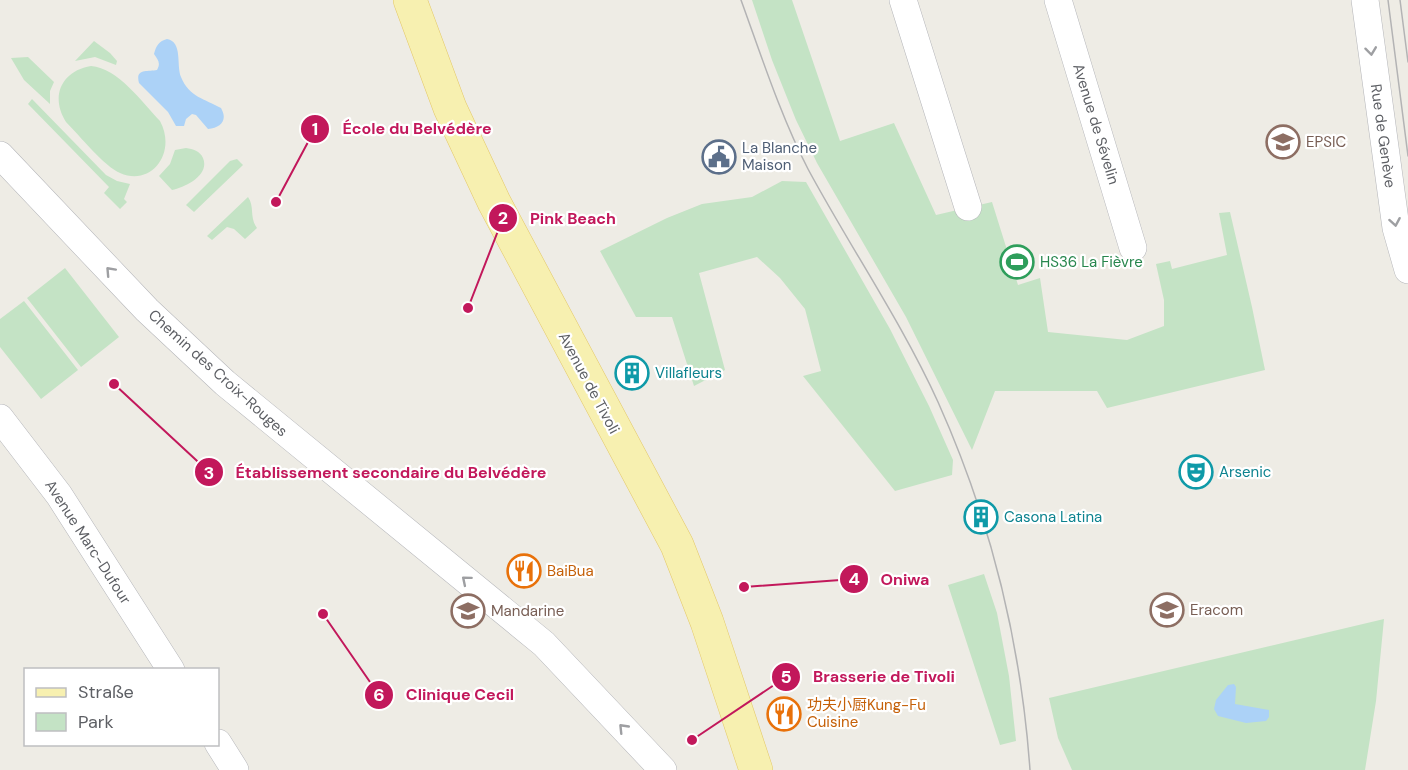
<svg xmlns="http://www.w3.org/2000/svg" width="1408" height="770" font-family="'DM Sans','Noto Sans SC',sans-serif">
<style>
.green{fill:#c4e3c5}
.water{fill:#acd2f7}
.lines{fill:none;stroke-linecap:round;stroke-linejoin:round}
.minor-casing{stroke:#b5b6ba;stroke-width:28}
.major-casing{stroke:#e4c868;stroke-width:34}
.minor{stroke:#fff;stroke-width:27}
.major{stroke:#f7f0b0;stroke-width:33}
.tram{stroke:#b3b3b4;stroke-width:1.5}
.oneway{stroke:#9e9fa2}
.labels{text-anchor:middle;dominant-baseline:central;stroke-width:4.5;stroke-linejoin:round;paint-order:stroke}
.street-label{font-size:15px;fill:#5d5f64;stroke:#fff}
.education-label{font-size:15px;fill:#785e54;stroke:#fff;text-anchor:start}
.service-label{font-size:15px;fill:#4e5e75;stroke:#fff;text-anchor:start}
.leisure-label{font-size:15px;fill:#27864d;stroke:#fff;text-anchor:start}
.culture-label{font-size:15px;fill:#0d838f;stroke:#fff;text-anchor:start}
.food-label{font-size:15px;fill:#c56008;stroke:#fff;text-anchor:start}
.leader{fill:none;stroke:#c2185b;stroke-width:2}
.callout-dot{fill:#c2185b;stroke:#fff;stroke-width:2}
.mark-label{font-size:18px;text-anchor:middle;font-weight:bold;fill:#fff}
.callout-label{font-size:16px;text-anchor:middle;font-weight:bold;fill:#c2185b;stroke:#fff;stroke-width:4.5;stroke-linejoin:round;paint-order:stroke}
</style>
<rect width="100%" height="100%" fill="#eeece5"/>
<path class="green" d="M752 0H792L840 141 894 123 936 215 992 202 1018 285 1040 278 1048 332 1127 340 1164 326V300L1156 264 1170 261 1172 269 1227 255 1219 213 1230 212 1252 307 1265 370 1107 408 1097 391H995L972 450 906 317 817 163 796 120 772 60Z
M94 41 110 53 117 61 116 65 95 57 75 61Z
M28 57 54 82 50 91V104L24 80 11 58Z
M91 66C118 68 142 102 160 121 177 152 152 187 120 173 105 167 79 135 66 122 50 97 61 71 91 66Z
M32 99 106 175 117 181 130 184 124 199 127 202 120 209 104 193 109 187 28 104Z
M186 148C193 149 200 151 203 158 210 175 186 187 172 190L159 176 170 164 175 150Z
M237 159 243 165 194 212 186 205 230 161Z
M782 181 806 182 890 329 929 406 953 460 952 475 895 491 803 376 821 371 805 309 780 278 757 257 699 273 725 370 694 386 672 317H636L600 251 667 218 702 204 752 197Z
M248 197C255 207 249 217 257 228L245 239 234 229 227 227 212 240 207 236Z
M65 268 119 337 81 367 27 298Z
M24 301 78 370 41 399 0 347V319Z
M984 574 997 613 1009 676 1016 741 1000 745 948 585Z
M1384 619 1376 701 1365 770H1072L1058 738 1049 698Z"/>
<path class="water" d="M167 39C183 42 176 65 181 77 189 97 205 99 221 108 228 120 221 128 208 129L196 115 192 114 186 119 184 126H176L168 112 139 83C135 68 147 72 157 70 161 63 158 60 154 54 156 46 159 41 167 39Z
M1234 684 1236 687 1235 704 1269 710V717L1266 721 1246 723 1218 716 1214 709 1216 700 1228 685Z"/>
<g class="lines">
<defs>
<path id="minor" d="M903 0 968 207
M1058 0 1133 248
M1365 0 1396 228 1408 270
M0 155 147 310 225 383 544 644 663 770
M0 418 59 495 171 670
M218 743 235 770"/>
<path id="major" d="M410 0 450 108 494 202 677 545 707 622 756 770"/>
</defs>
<use href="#minor" class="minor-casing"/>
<use href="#major" class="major-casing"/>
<use href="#minor" class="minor"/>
<use href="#major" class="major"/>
<path class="tram" d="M741 0C761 55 781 117 808 169 850 247 901 321 938 402 990 518 1021 643 1030 770
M1388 0 1408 156
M1400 0 1408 62"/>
</g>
<defs><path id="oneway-chevron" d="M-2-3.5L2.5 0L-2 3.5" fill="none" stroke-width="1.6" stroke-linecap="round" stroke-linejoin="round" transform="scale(1.5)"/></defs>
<g class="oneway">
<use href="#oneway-chevron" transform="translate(1371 51) rotate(83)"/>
<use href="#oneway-chevron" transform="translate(1395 222) rotate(80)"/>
<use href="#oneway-chevron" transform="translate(110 271) rotate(-133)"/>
<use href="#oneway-chevron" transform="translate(466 580) rotate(-140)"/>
<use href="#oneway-chevron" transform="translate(623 728) rotate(-134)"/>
</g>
<defs>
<symbol id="university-ring" viewBox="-11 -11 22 22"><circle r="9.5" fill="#fff" stroke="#8d6e63" stroke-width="1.5"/><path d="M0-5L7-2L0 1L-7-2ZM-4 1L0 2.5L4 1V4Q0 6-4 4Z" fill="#8d6e63"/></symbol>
<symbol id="civic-ring" viewBox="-11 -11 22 22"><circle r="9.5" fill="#fff" stroke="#5c6f8a" stroke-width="1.5"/><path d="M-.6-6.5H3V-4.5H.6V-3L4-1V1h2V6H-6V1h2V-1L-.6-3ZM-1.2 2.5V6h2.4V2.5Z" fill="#5c6f8a"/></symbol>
<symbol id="stadium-ring" viewBox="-11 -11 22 22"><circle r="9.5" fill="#fff" stroke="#2e9e5b" stroke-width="1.5"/><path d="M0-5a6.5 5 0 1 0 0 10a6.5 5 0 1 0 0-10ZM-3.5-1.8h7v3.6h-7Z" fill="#2e9e5b"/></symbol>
<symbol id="building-ring" viewBox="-11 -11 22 22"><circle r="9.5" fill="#fff" stroke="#0f9aa8" stroke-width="1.5"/><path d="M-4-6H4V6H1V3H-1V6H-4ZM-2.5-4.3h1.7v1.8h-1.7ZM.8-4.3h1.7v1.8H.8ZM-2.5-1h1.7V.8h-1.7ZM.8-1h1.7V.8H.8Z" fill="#0f9aa8"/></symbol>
<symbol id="theatre-ring" viewBox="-11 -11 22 22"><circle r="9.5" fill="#fff" stroke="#0f9aa8" stroke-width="1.5"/><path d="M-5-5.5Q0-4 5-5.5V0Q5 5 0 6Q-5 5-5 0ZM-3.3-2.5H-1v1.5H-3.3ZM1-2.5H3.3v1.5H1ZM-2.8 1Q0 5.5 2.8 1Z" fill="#0f9aa8"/></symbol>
<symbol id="restaurant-ring" viewBox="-11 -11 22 22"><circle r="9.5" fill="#fff" stroke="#e8710a" stroke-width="1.5"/><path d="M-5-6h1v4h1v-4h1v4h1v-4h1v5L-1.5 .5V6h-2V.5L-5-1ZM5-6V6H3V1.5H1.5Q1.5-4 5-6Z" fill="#e8710a"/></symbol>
<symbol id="school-ring" viewBox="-11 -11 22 22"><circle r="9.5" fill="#fff" stroke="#8d6e63" stroke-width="1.5"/><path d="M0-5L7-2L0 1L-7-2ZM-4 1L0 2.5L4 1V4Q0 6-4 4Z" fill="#8d6e63"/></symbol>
</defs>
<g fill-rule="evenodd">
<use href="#university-ring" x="1264" y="123" width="38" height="38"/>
<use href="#civic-ring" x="700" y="138" width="38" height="38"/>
<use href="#stadium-ring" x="998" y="243" width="38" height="38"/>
<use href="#building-ring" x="613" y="354" width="38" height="38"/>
<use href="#theatre-ring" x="1177" y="453" width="38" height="38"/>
<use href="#building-ring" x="962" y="498" width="38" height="38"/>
<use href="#restaurant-ring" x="505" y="552" width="38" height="38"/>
<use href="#university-ring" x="1148" y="591" width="38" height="38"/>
<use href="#school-ring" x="449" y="592" width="38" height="38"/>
<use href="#restaurant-ring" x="765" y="695" width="38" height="38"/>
</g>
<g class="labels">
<g class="street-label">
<text transform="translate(1096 124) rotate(73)">Avenue de Sévelin</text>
<text transform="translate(1383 136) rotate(82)">Rue de Genève</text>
<text transform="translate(218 373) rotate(42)">Chemin des Croix-Rouges</text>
<text transform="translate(589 383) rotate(62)">Avenue de Tivoli</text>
<text transform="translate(88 542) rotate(57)">Avenue Marc-Dufour</text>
</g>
<g class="education-label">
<text x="1306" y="142">EPSIC</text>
<text x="1190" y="610">Eracom</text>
<text x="491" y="611">Mandarine</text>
</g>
<g class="service-label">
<text x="742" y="148">La Blanche<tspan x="742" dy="17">Maison</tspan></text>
</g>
<g class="leisure-label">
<text x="1040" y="262">HS36 La Fièvre</text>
</g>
<g class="culture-label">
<text x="655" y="373">Villafleurs</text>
<text x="1219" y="472">Arsenic</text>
<text x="1004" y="517">Casona Latina</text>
</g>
<g class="food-label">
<text x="547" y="571">BaiBua</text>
<text x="807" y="705">功夫小厨Kung-Fu<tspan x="807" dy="17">Cuisine</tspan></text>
</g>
</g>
<path class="leader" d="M276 202L315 129M468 308L503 218M114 384L209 472M744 587L854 579M692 740L786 677M323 614L379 695"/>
<g class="callout-dot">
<circle cx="276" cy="202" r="6"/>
<circle cx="468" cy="308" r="6"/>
<circle cx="114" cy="384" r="6"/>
<circle cx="744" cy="587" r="6"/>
<circle cx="692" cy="740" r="6"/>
<circle cx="323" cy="614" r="6"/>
<circle cx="315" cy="129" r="15"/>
<circle cx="503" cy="218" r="15"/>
<circle cx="209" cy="472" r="15"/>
<circle cx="854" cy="579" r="15"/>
<circle cx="786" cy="677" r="15"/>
<circle cx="379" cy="695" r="15"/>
</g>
<g class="mark-label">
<text x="315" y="135">1</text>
<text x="503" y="224">2</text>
<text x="209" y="479">3</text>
<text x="854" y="585">4</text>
<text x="786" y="683">5</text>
<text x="379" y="701">6</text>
</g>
<g class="callout-label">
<text x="417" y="134">École du Belvédère</text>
<text x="573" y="224">Pink Beach</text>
<text x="391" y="478">Établissement secondaire du Belvédère</text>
<text x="905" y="585">Oniwa</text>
<text x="884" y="682">Brasserie de Tivoli</text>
<text x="460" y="700">Clinique Cecil</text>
</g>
<rect x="24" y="668" width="195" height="78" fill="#ffffff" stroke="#bebfc1" stroke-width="1.5"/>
<rect x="36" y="688" width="30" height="9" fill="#f7f0b0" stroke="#bebfc1" stroke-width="1.5"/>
<text x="78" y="698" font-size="18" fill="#5d5f64">Straße</text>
<rect x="36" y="713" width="30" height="18" fill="#c4e3c5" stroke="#bebfc1" stroke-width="1.5"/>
<text x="78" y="728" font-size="18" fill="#5d5f64">Park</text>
</svg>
